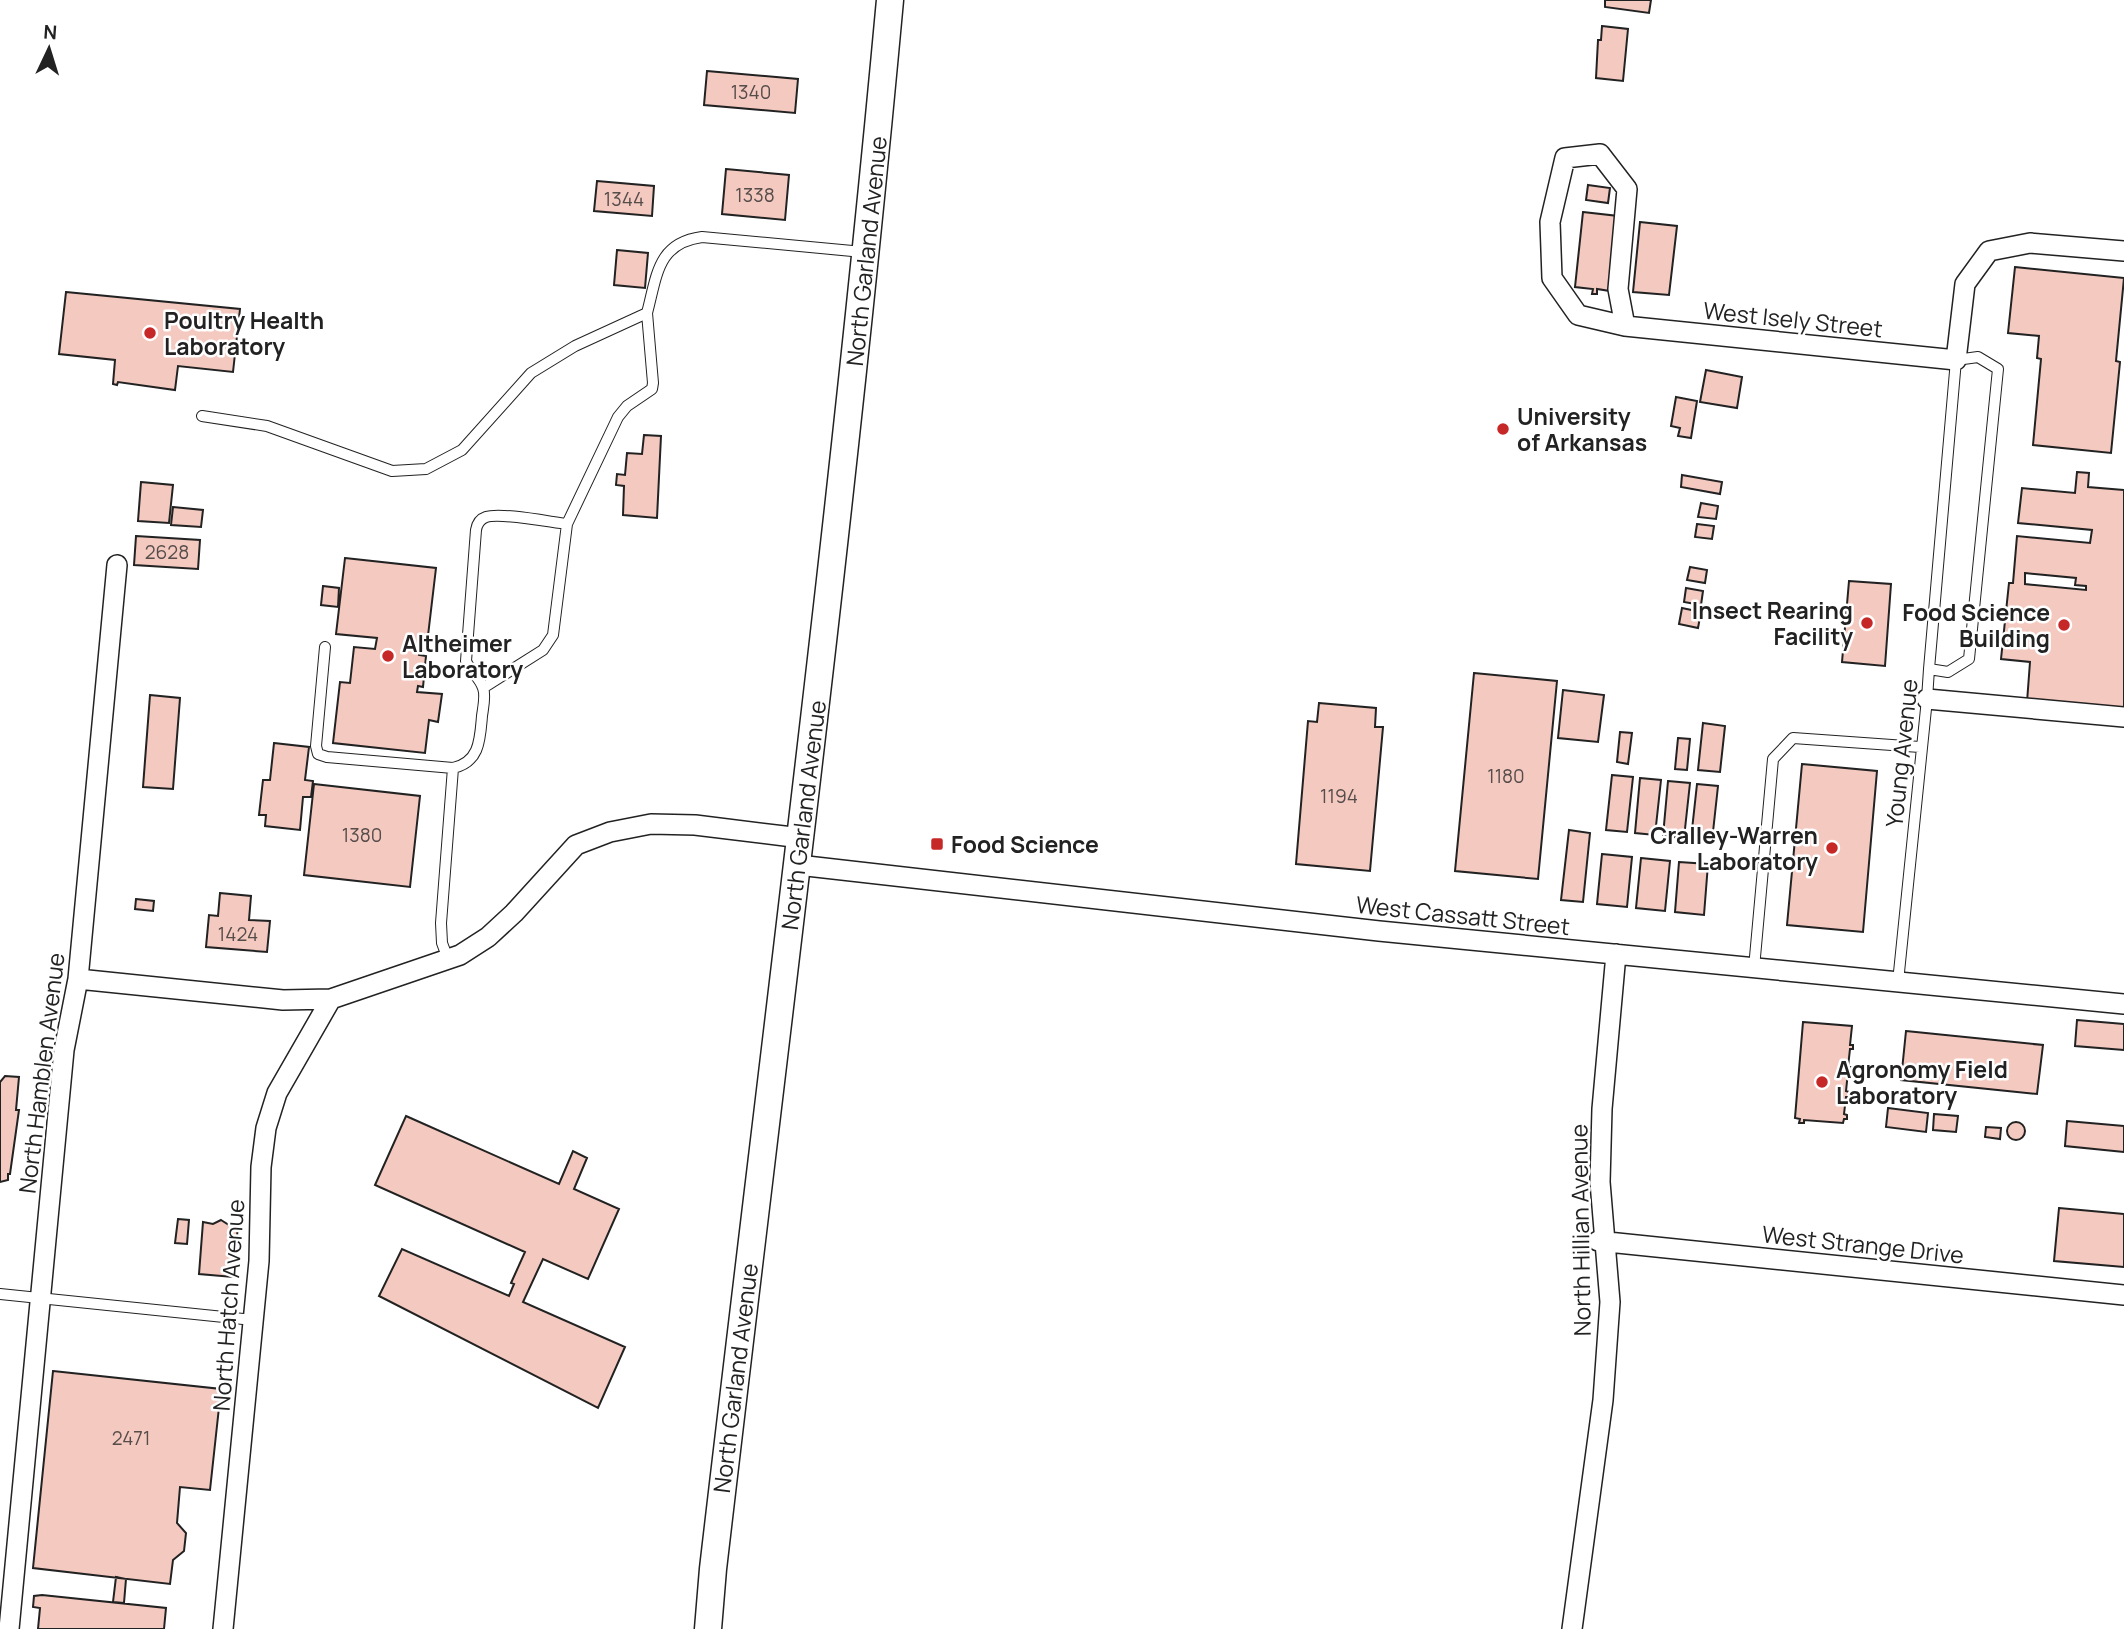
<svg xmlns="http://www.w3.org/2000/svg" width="2124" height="1629" font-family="Manrope,sans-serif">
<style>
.building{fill:#f3c9c0;stroke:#222;stroke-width:2;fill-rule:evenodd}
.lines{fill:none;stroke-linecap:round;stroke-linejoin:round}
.service-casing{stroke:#222;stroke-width:12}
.minor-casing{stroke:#222;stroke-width:22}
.secondary-casing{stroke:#222;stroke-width:29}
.service{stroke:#fff;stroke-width:10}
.minor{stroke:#fff;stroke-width:19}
.secondary{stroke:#fff;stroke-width:26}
.poi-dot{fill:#c62828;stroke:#fff;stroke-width:2.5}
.labels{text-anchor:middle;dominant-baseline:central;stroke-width:5;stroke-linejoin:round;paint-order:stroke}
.number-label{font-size:19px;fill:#564c4a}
.street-label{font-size:23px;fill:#222;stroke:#fff}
.poi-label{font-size:23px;font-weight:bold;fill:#222;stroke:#fff;text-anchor:start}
</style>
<rect width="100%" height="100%" fill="#fff"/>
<path class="building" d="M1605 0H1651L1649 13 1605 7Z
M1602 26 1628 29 1623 81 1596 78 1598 40H1601Z
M707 71 798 79 795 113 704 105Z
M726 169 789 175 785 220 722 214Z
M597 181 654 186 652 216 594 211Z
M1588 185 1610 188 1608 203 1586 200Z
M1583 212 1618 216 1610 291 1597 289V294H1592L1593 289 1575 287Z
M1640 222 1677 226 1669 295 1633 292Z
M617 250 648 253 645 288 614 285Z
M2015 267 2124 278 2116 361 2120 362 2111 453 2033 445 2041 359 2037 358 2039 336 2008 333Z
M66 292 240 309 233 372 178 366 175 390 118 382 117 385 113 384 115 360 59 354Z
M1706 370 1742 377 1737 408 1700 402Z
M1676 397 1697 401 1691 438 1678 436 1680 428 1671 426Z
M644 435 661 436 657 518 623 515 624 486 616 485 617 474 625 475 627 453 642 454Z
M2077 472 2089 473 2088 487 2124 490V711L2027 702 2030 662 2001 659 2009 583H2013L2017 536 2090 543 2092 530 2018 523 2022 488 2075 493ZM2025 573 2076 578 2075 585 2086 586V590L2025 584Z
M1682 475 1722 482 1720 494 1681 487Z
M141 482 173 485 169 523 138 521Z
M1701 503 1718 506 1716 519 1698 517Z
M173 507 203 510 201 527 171 525Z
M1697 524 1714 526 1712 539 1695 537Z
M136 536 200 540 198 569 134 565Z
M345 558 436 568 427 644H420L419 655 426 656 423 687 418 686 417 692 442 694 438 722 429 720 425 753 333 743 340 682 350 683 354 647 375 649 377 638 336 634Z
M1690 567 1707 570 1705 583 1687 580Z
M1849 581 1891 584 1885 666 1842 662Z
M323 586 339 588 338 607 321 605Z
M1686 588 1703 591 1701 605 1684 602Z
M1682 608 1701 612 1698 628 1679 624Z
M1474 673 1557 681 1538 879 1455 871Z
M1563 690 1604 695 1598 742 1558 738Z
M150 695 180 698 173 789 143 787Z
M1319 703 1376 708 1375 727H1383L1370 871 1296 864 1308 721 1317 722Z
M1703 723 1725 726 1720 772 1698 770Z
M1620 732 1632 733 1628 764 1617 762Z
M1678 738 1690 739 1687 770 1675 769Z
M274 743 309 747 305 780 313 781 311 797H303L300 830 265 826 266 815H259L263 780H270Z
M1802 764 1877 771 1863 932 1787 925Z
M1612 775 1633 777 1627 832 1606 830Z
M1640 778 1661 780 1655 835 1635 833Z
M1668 781 1690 783 1684 838 1663 836Z
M314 784 420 796 410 887 304 875Z
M1697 784 1718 786 1712 841 1691 839Z
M1569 830 1590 833 1583 902 1561 900Z
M1602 854 1632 857 1627 907 1597 904Z
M1641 858 1670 861 1665 911 1636 908Z
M1679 862 1708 864 1704 915 1675 912Z
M220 893 251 896 249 920 270 921 267 952 206 947 209 915 218 916Z
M136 899 154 901 153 911 135 909Z
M2077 1020 2124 1024V1050L2075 1046Z
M1803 1022 1852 1026 1850 1045H1853V1049H1850L1848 1067H1852L1851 1072H1848L1846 1091 1849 1092V1097H1846L1844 1114 1847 1115V1119H1844L1843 1123 1804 1120V1123H1799L1800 1119 1795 1118Z
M1906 1031 2043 1045 2037 1094 1901 1080Z
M5 1076 19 1077 16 1110H19L10 1174H8V1180L0 1182V1082Z
M1888 1108 1928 1113 1926 1132 1886 1127Z
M1934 1114 1958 1116 1956 1132 1933 1130Z
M406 1116 559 1184 573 1151 587 1158 574 1189 619 1209 588 1279 543 1259 523 1302 625 1347 598 1408 379 1296 402 1249 509 1296 514 1284 511 1283 525 1252 375 1185Z
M2067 1121 2124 1126V1152L2065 1146Z
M2007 1131a9 9 0 1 1 18 0a9 9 0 1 1-18 0Z
M1986 1127 2001 1128 2000 1139 1985 1137Z
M2059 1208 2124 1214V1267L2054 1261Z
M178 1219 189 1220 187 1244 175 1243Z
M221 1220 229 1225 238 1226 233 1277 199 1274 203 1222 213 1224Z
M53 1371 221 1389 210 1490 180 1487 177 1523 186 1533 184 1551 173 1560 170 1584 33 1568Z
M116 1577 126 1579 124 1603 113 1602Z
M42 1595 166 1608 164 1629H38L40 1608 33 1607 34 1596Z"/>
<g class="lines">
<defs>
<path id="service" d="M202 416 267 426 392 471 426 469 462 450 531 373 575 346 647 313C657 276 657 243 702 237L863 252
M325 647 316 746 318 754 327 757 453 768C480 762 480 739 482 716 483 708 486 696 483 688 480 678 470 671 466 661L476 530C477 524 480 519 486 517 500 512 550 522 567 524
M483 688 543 650 553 635 567 524 618 417 627 406 652 389 653 383 647 313
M448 959 442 943 441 923 453 768
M1754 968 1773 759 1793 738 1920 747
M1898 982 1927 699 1929 669 1956 360 1978 357 1998 369 1969 659 1948 672 1929 669
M0 1294 253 1320"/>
<path id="minor" d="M1625 326 1618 289 1627 189 1600 154 1565 158 1550 222 1552 278 1578 315 1625 326 1956 360 1965 284 1989 251 2030 243 2124 251
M1927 699 2124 717
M798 865 1379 931 2124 1004
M78 979 283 1000 331 999 460 955 488 937 514 913 576 845 610 832 651 824 695 825 801 838
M1598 1241 2124 1295
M9 1629 64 1050 78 979 117 565
M223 1629 259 1261 261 1167 266 1128 277 1093 331 999
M1572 1629 1603 1400 1610 1302 1600 1182 1602 1109 1616 954"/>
<path id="secondary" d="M708 1629 713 1569C774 1046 842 524 890 0"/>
</defs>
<use href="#service" class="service-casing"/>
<use href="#minor" class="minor-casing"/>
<use href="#secondary" class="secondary-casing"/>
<use href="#service" class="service"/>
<use href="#minor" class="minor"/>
<use href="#secondary" class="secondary"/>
</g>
<g class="poi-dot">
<circle cx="150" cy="333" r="7"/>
<circle cx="1503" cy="429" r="7"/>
<circle cx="1867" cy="623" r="7"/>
<circle cx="2064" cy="625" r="7"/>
<circle cx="388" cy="656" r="7"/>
<rect x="930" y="837" width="14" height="14" rx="3.5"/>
<circle cx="1832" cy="848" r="7"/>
<circle cx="1822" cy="1082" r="7"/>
</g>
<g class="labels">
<g class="number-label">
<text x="751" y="92">1340</text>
<text x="755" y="195">1338</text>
<text x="624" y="199">1344</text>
<text x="167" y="552">2628</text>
<text x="1506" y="776">1180</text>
<text x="1339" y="796">1194</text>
<text x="362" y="835">1380</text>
<text x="238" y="934">1424</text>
<text x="131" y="1438">2471</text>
</g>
<g class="street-label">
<text transform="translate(866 251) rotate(-84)">North Garland Avenue</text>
<text transform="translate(1793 319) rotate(6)">West Isely Street</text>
<text transform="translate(1901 753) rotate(-84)">Young Avenue</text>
<text transform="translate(803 815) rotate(-83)">North Garland Avenue</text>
<text transform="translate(1463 915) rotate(6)">West Cassatt Street</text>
<text transform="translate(41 1073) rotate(-83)">North Hamblen Avenue</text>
<text transform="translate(1580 1230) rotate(-91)">North Hillian Avenue</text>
<text transform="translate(1863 1244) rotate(6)">West Strange Drive</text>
<text transform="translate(228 1305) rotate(-86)">North Hatch Avenue</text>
<text transform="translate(735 1378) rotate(-83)">North Garland Avenue</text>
</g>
<g class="poi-label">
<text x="164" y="320">Poultry Health<tspan x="164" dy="26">Laboratory</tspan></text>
<text x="1517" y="416">University<tspan x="1517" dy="26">of Arkansas</tspan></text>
<text x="1853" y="610" text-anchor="end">Insect Rearing<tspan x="1853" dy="26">Facility</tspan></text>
<text x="2050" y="612" text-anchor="end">Food Science<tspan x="2050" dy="26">Building</tspan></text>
<text x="402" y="643">Altheimer<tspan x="402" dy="26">Laboratory</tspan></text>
<text x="1818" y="835" text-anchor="end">Cralley-Warren<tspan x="1818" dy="26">Laboratory</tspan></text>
<text x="951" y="844">Food Science</text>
<text x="1836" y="1069">Agronomy Field<tspan x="1836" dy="26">Laboratory</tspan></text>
</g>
</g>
<g transform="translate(49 49) rotate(4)" stroke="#ffffff" stroke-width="5" paint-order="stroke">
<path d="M0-5L12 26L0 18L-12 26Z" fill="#222222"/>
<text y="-10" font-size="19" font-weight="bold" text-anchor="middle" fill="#222222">N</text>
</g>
</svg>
